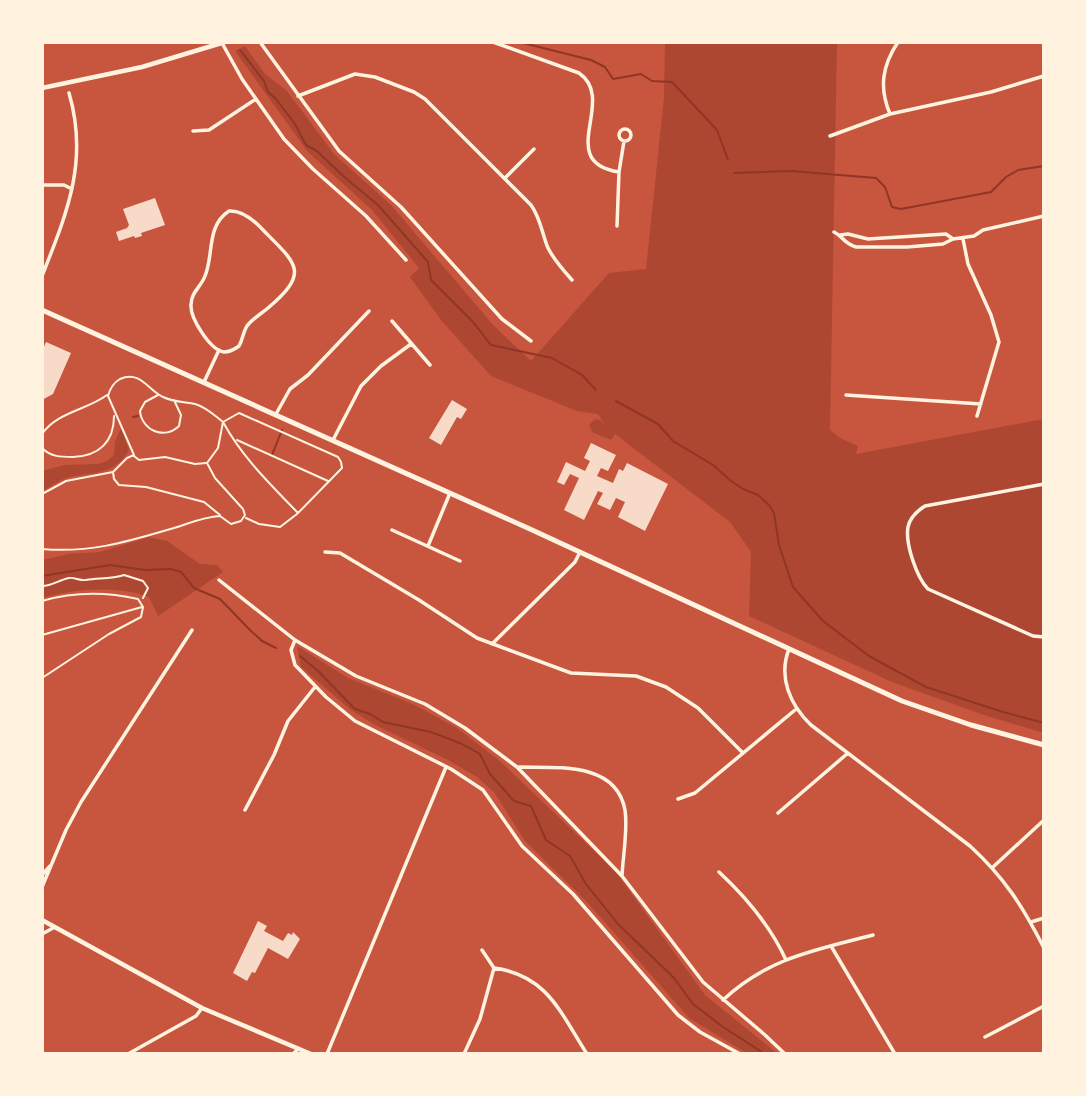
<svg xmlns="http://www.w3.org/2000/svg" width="1086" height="1096" font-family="Georgia,serif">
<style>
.green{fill:#ae4732}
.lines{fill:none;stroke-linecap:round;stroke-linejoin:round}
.stream{stroke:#8f3625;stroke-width:2}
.building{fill:#f7dbc8}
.path{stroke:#fff3e0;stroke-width:2}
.service{stroke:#fff3e0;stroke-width:2}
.minor{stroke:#fff3e0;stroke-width:3.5}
.secondary{stroke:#fff3e0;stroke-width:4.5}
.primary{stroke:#fff3e0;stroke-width:5}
</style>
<rect width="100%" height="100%" fill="#c8553d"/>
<path class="green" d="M665 42H837L830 430 840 438 858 446 856 454 1044 419V733L984 715 892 682 749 616 751 552 730 522 615 434 611 440 592 432 589 425 595 419 600 420 605 425 598 414 577 411 491 376 441 320 410 277 419 268 372 210 308 152 235 51 245 46 265 74 287 91 334 154 391 205 494 326 531 361 609 273 646 269 664 98Z
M121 428 129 450C114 477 92 471 66 478 58 481 50 487 42 491V471L65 465 98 464 107 461 114 455 115 442Z
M149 537 167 541 200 564 217 565 223 572 158 616 149 597C117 585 75 589 42 598V560L68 554 100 552Z
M297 646 348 678 413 704 457 728 500 761 615 871 705 995 778 1054H748L689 1018 586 901 525 841 494 792 477 777 448 760 375 725 351 710 301 667Z"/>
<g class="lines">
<path class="stream" d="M519 42 591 60 605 67 613 79 641 74 652 81 672 82 717 130 728 160
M240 50 264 81 268 92 276 99 295 124 306 145 317 151 343 176 378 205 428 262 431 280 473 322 491 345 552 358 582 375 596 390
M734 173 791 171 876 178 885 187 892 207 901 209 991 192 1006 177 1018 170 1044 166
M616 401 658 424 673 441 713 465 731 481 743 489 758 495 769 505 774 513 779 545 793 587 823 621 869 656 926 687 1003 712 1044 723
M133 417 138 416
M272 455 282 430
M42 576 110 565 145 570 171 569 181 572 194 588 220 599 250 630 262 641 276 648
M300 656 318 671 355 709 370 714 383 722 431 732 462 744 480 754 490 774 514 801 531 806 546 840 570 856 586 884 618 924 674 978 693 1004 723 1027 765 1054"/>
</g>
<path class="building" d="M155 198 165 225 141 233 142 236 135 238 134 236 119 241 116 232 127 228 129 225 123 209Z
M46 342 71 353 53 394 42 400V351Z
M452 400 467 409 461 419 457 417 441 445 429 438Z
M591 443 616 455 608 471 601 468 597 476 613 483 619 469 623 471 627 463 668 484 645 531 618 517 625 502 616 498 610 510 597 504 603 493 598 491 584 520 564 510 579 478 570 474 564 485 557 482 566 462 585 471 590 461 584 458Z
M258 921 267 926 264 931 283 941 288 933 292 935 293 932 300 939 288 959 268 948 255 973 252 972 247 981 233 973Z"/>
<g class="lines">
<path class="path" d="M42 586C52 586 59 580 69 578 74 577 80 581 86 580 99 578 111 579 124 575L143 581 148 588 143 598"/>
<path class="service" d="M158 395 145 402 140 411C142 431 165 440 179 426L181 415 174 400
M239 413 338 457 341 462 342 468 298 513C270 484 242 457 223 422Z
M42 434C57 412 87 410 107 395
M237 440 328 481
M42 448C51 457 61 457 73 457 99 456 114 442 114 416
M134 456 139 460 165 457 195 464 206 463
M113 472 114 479 119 485 146 487 204 502 220 515
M42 494 66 481 113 472 127 458 134 455 108 396C110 388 113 383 120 379 140 370 148 390 163 397 173 402 185 402 195 404 206 407 214 415 223 422L218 448 207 463 215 478 243 509 245 515 241 521 231 524 220 516C201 517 186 525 167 530 123 543 88 553 42 549
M246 518 259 524 280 527 297 514
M42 601C73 592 107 592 138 599L143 607
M42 635 142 607
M42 678 109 634 141 617 143 607"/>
<path class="minor" d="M260 42 339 151 401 207 502 319 531 341
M493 42 579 73C618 100 554 162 619 172
M222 43 242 79 284 139 313 169 366 216 406 260
M298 96 355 74 375 77 414 92 425 99 531 205C541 219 542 234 548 248 554 260 563 270 572 280
M890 114C879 88 882 66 898 42
M619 135a6 6 0 1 1 12 0a6 6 0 1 1-12 0Z
M193 131 209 130 256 99
M830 136 890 114 991 92 1044 76
M505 178 534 149
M42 185H64L72 189
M229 211C242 210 256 222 265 232 298 265 309 273 268 308 261 314 252 319 247 326 243 332 243 339 239 346 235 349 230 352 224 352 210 350 190 318 191 305 191 292 201 287 205 276 214 255 206 226 229 211Z
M617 226 619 172 624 141
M834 232C844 237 843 243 856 247H907L943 244 953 239 974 236 983 230 1044 216
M840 235 848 234 868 239 946 234 953 239
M963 239 968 264 991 315 999 342 977 416
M42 276C67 213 89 161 69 93
M392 321 430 365
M204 382 219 350
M846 395 981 404
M276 414 290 389 308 375 369 311
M333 440 361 386 381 366 411 344
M1044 484 925 506C917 511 910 517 908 527 905 544 917 578 928 589L1033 636 1044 637
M392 530 460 561
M428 546 450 493
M325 552 340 553 419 600 477 638 571 673 636 676 666 687 698 708 743 753
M219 580 295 640 356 676 425 704 465 728 517 767 622 876 703 982 765 1035 785 1054
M295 640 291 650 295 665 326 697 355 721 451 769 483 790 522 846 573 894 678 1015 700 1032 740 1054
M492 644 575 562 580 552
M789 649C778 677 790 705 811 725L970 846C1005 878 1023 907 1044 948
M519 767C556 768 616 761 625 810 628 830 623 855 622 876
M678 799 695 793 795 710
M245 810 274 755 288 721 315 687
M778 813 848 753
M993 867 1044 820
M719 872C747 898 770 925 786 960
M42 875 50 866
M42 887 66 830 81 802 192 630
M1031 922 1044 918
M42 934 55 927
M831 946 895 1054
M494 968C547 975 560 1012 587 1054
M723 1000C768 958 815 950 873 935
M985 1037 1044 1006
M128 1054 196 1016 202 1008
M293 1054 298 1049
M327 1054 446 767
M464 1054 480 1019 494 968 482 950"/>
<path class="secondary" d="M42 88 142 67 225 42
M42 920 202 1008 311 1054"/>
<path class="primary" d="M42 310 530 529 902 701 971 725 1044 745"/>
</g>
<rect width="1086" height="1096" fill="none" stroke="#fff3e0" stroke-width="88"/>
</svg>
